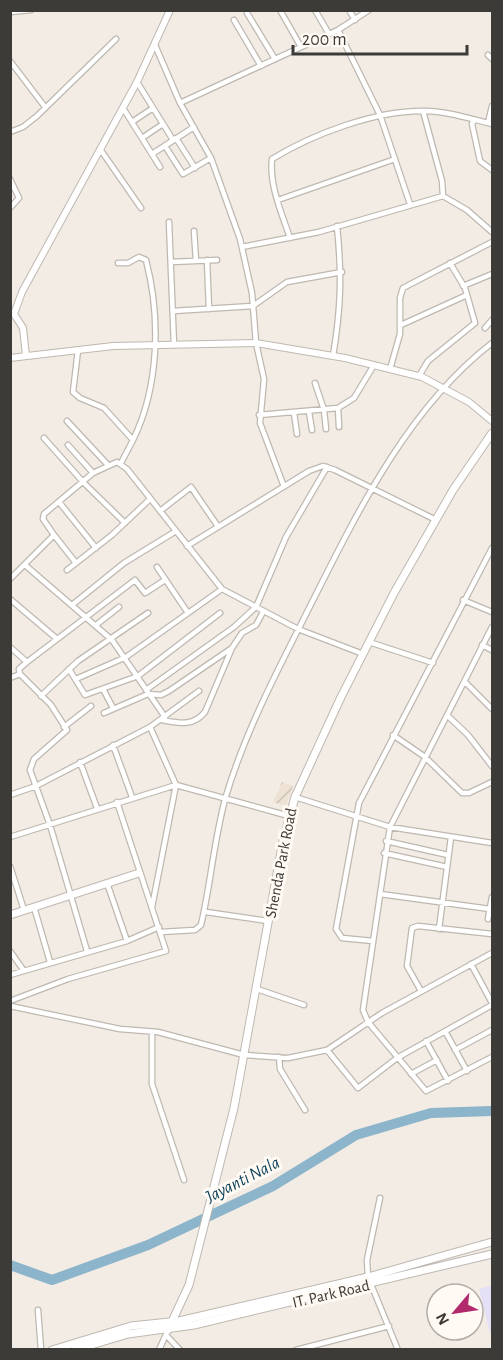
<svg xmlns="http://www.w3.org/2000/svg" width="503" height="1360" font-family="'Alegreya Sans',sans-serif">
<style>
.industrial{fill:url(#industrial-furrows)}
.education{fill:#e4e0f6}
.lines{fill:none;stroke-linecap:round;stroke-linejoin:round}
.river{stroke:#8cb4ca;stroke-width:10}
.minor-casing{stroke:#beb8b1;stroke-width:7}
.tertiary-casing{stroke:#beb8b1;stroke-width:8}
.secondary-casing{stroke:#beb8b1;stroke-width:9}
.minor{stroke:#fff;stroke-width:4.5}
.tertiary{stroke:#fff;stroke-width:6}
.secondary{stroke:#fff;stroke-width:7}
.labels{text-anchor:middle;dominant-baseline:central;stroke-width:6;stroke-linejoin:round;paint-order:stroke}
.street-label{font-size:16px;fill:#3d3b38;stroke:#fffaf4}
.water-label{font-size:18px;font-style:italic;fill:#0f435c;stroke:#fffaf4}
</style>
<defs>
<pattern id="industrial-furrows" width="10" height="10" patternUnits="userSpaceOnUse" patternTransform="scale(1.5)"><rect width="10" height="10" fill="#eee2d4"/><path d="M-1 1l2-2M0 10L10 0M9 11l2-2" fill="none" stroke="#cdc3b7"/></pattern>
</defs>
<rect width="100%" height="100%" fill="#f3ece5"/>
<path class="industrial" d="M282 782 293 786 286 806 273 802Z"/>
<path class="education" d="M492 1285V1332L490 1333 479 1289Z"/>
<g class="lines">
<path class="river" d="M10 1265 52 1280 148 1245 273 1186 356 1135 431 1113 492 1111"/>
<defs>
<path id="minor" d="M280 10 301 47
M315 10 329 34
M349 10 355 20
M10 12 31 10
M247 13 275 59
M234 20 261 66
M338 30 380 115 410 204
M155 45 180 103 211 158 240 239 252 293 256 343 264 379 260 423 283 484
M488 55 492 59
M10 61 45 107
M137 82 173 140
M180 103 338 30 369 10
M123 108 160 167
M423 111 442 181 443 196
M474 120 472 124 480 161 492 170
M132 122 153 108
M488 123 492 106
M10 132 23 127 37 116 116 39
M142 138 163 124
M176 138 195 168
M165 146 183 174 211 158
M100 149 141 208
M152 154 194 127
M10 179 19 198 10 208
M278 200 395 159
M169 222 174 345
M194 231 196 261
M290 238C282 214 269 185 272 159 313 134 376 110 425 111 447 111 471 119 492 124
M242 247 319 232 443 196 467 210 492 232
M207 260 209 309
M171 262 217 260
M118 263H128L139 257 146 260C161 318 159 387 133 440
M463 286 492 274
M173 311 253 306 287 282 342 272
M401 325 467 295
M485 328 492 320
M78 350 73 392 80 398 104 408 133 440 121 463
M333 356C341 308 342 275 337 226
M390 369 400 334V298L403 288 492 242
M419 376 428 361 475 323 465 288 450 263
M315 383 324 410 326 429
M338 408 339 427
M309 412 312 430
M294 413 297 434
M259 415 338 408 354 398 374 365
M67 421 107 464
M44 438 83 482 125 523
M68 445 93 473
M59 502 96 548
M160 511 191 487 217 525
M54 535 76 563
M187 546 309 471 323 466 335 470 436 520
M25 565 112 640 165 717
M157 567 188 613
M67 570 112 535 150 499
M10 579 54 535 43 519 44 514 93 473 117 462 127 469 222 589 298 629 363 654
M10 599 57 639
M463 600 492 612
M72 605 124 563 176 531
M96 625 119 607
M492 627 390 827 363 1010 368 1022 426 1091 492 1057
M369 642 433 663
M482 645 492 650
M10 647 27 662 19 669 20 674 51 705 67 730 34 759 30 770 50 825 87 951
M27 662 135 580 145 593 165 580
M69 669 85 695 138 676 220 613
M10 678 20 674
M76 679 126 657 222 589
M465 682 492 709
M103 689 113 708
M146 690 234 627 256 607 286 537 327 467
M41 696 78 661 148 613
M104 713 148 694 161 695 169 691 232 648 242 633 256 625 263 612
M448 716 468 735 492 766
M162 720C179 723 193 727 205 712L232 648
M64 727 91 706
M150 727 176 785 152 907
M393 735 425 757 462 793H469L492 782
M113 745 132 797
M80 762 97 808
M10 795 36 786 150 727 199 691
M295 797 390 827 492 843
M10 837 176 785 289 816
M386 841 448 855
M384 853 447 867
M10 866 24 910
M107 883 127 941
M380 894 490 909
M34 907 50 962
M206 912 268 921
M488 919 492 897
M439 929 451 837
M161 932 195 930 201 925C211 883 214 838 226 796 243 739 271 683 298 630 349 530 401 413 492 343
M373 941 342 938 336 929 359 803 492 548
M10 951 24 971
M471 964 492 1003
M10 975 127 941 159 927
M257 989 304 1005
M421 991 407 966 412 928 418 926 492 934
M10 1001 68 979 166 951 117 802
M10 1006 120 1029 158 1032 244 1055 288 1058 327 1050 382 1013 492 953
M445 1031 467 1071
M152 1032V1084L184 1180
M426 1041 448 1081
M327 1050 358 1088 397 1058 492 1005
M455 1050 492 1030
M279 1057 280 1069 305 1110
M411 1074 437 1060
M380 1198 367 1260 368 1277 398 1350
M38 1310 41 1350
M166 1335 180 1350
M159 1350 168 1330
M296 1350 389 1326"/>
<path id="tertiary" d="M26 356 23 328 14 314 22 292 137 82 170 10
M10 358 113 346 256 343 345 358 422 377 469 402 492 421"/>
<path id="secondary" d="M10 915 139 873
M168 1330 189 1285 234 1108 283 841 295 797 341 697 394 593 453 490 492 433
M52 1350 131 1326 179 1321 368 1277 492 1242
M75 1350 128 1334 194 1325 492 1254"/>
</defs>
<use href="#minor" class="minor-casing"/>
<use href="#tertiary" class="tertiary-casing"/>
<use href="#secondary" class="secondary-casing"/>
<use href="#minor" class="minor"/>
<use href="#tertiary" class="tertiary"/>
<use href="#secondary" class="secondary"/>
</g>
<g class="labels">
<g class="street-label">
<text transform="translate(281 863) rotate(-79)">Shenda Park Road</text>
<text transform="translate(331 1294) rotate(-13)">IT. Park Road</text>
</g>
<g class="water-label">
<text transform="translate(243 1180) rotate(-27)">Jayanti Nala</text>
</g>
</g>
<rect width="503" height="1360" fill="none" stroke="#3d3b38" stroke-width="24"/>
<g transform="translate(455 1312) rotate(241)"><circle r="28" fill="#fffaf4" stroke="#b1aea9" stroke-width="1.5"/>
<path d="M0-4.5L10 22L0 15L-10 22Z" fill="#b22a6b"/>
<text y="-9" font-size="16" font-weight="bold" text-anchor="middle" fill="#3d3b38">N</text>
</g>
<path d="M293 45v9h174v-9" fill="none" stroke="#3d3b38" stroke-width="3"/>
<text x="302" y="45" font-size="18" fill="#3d3b38" stroke="#fffaf4" stroke-width="4.5" paint-order="stroke">200 m</text>
</svg>
